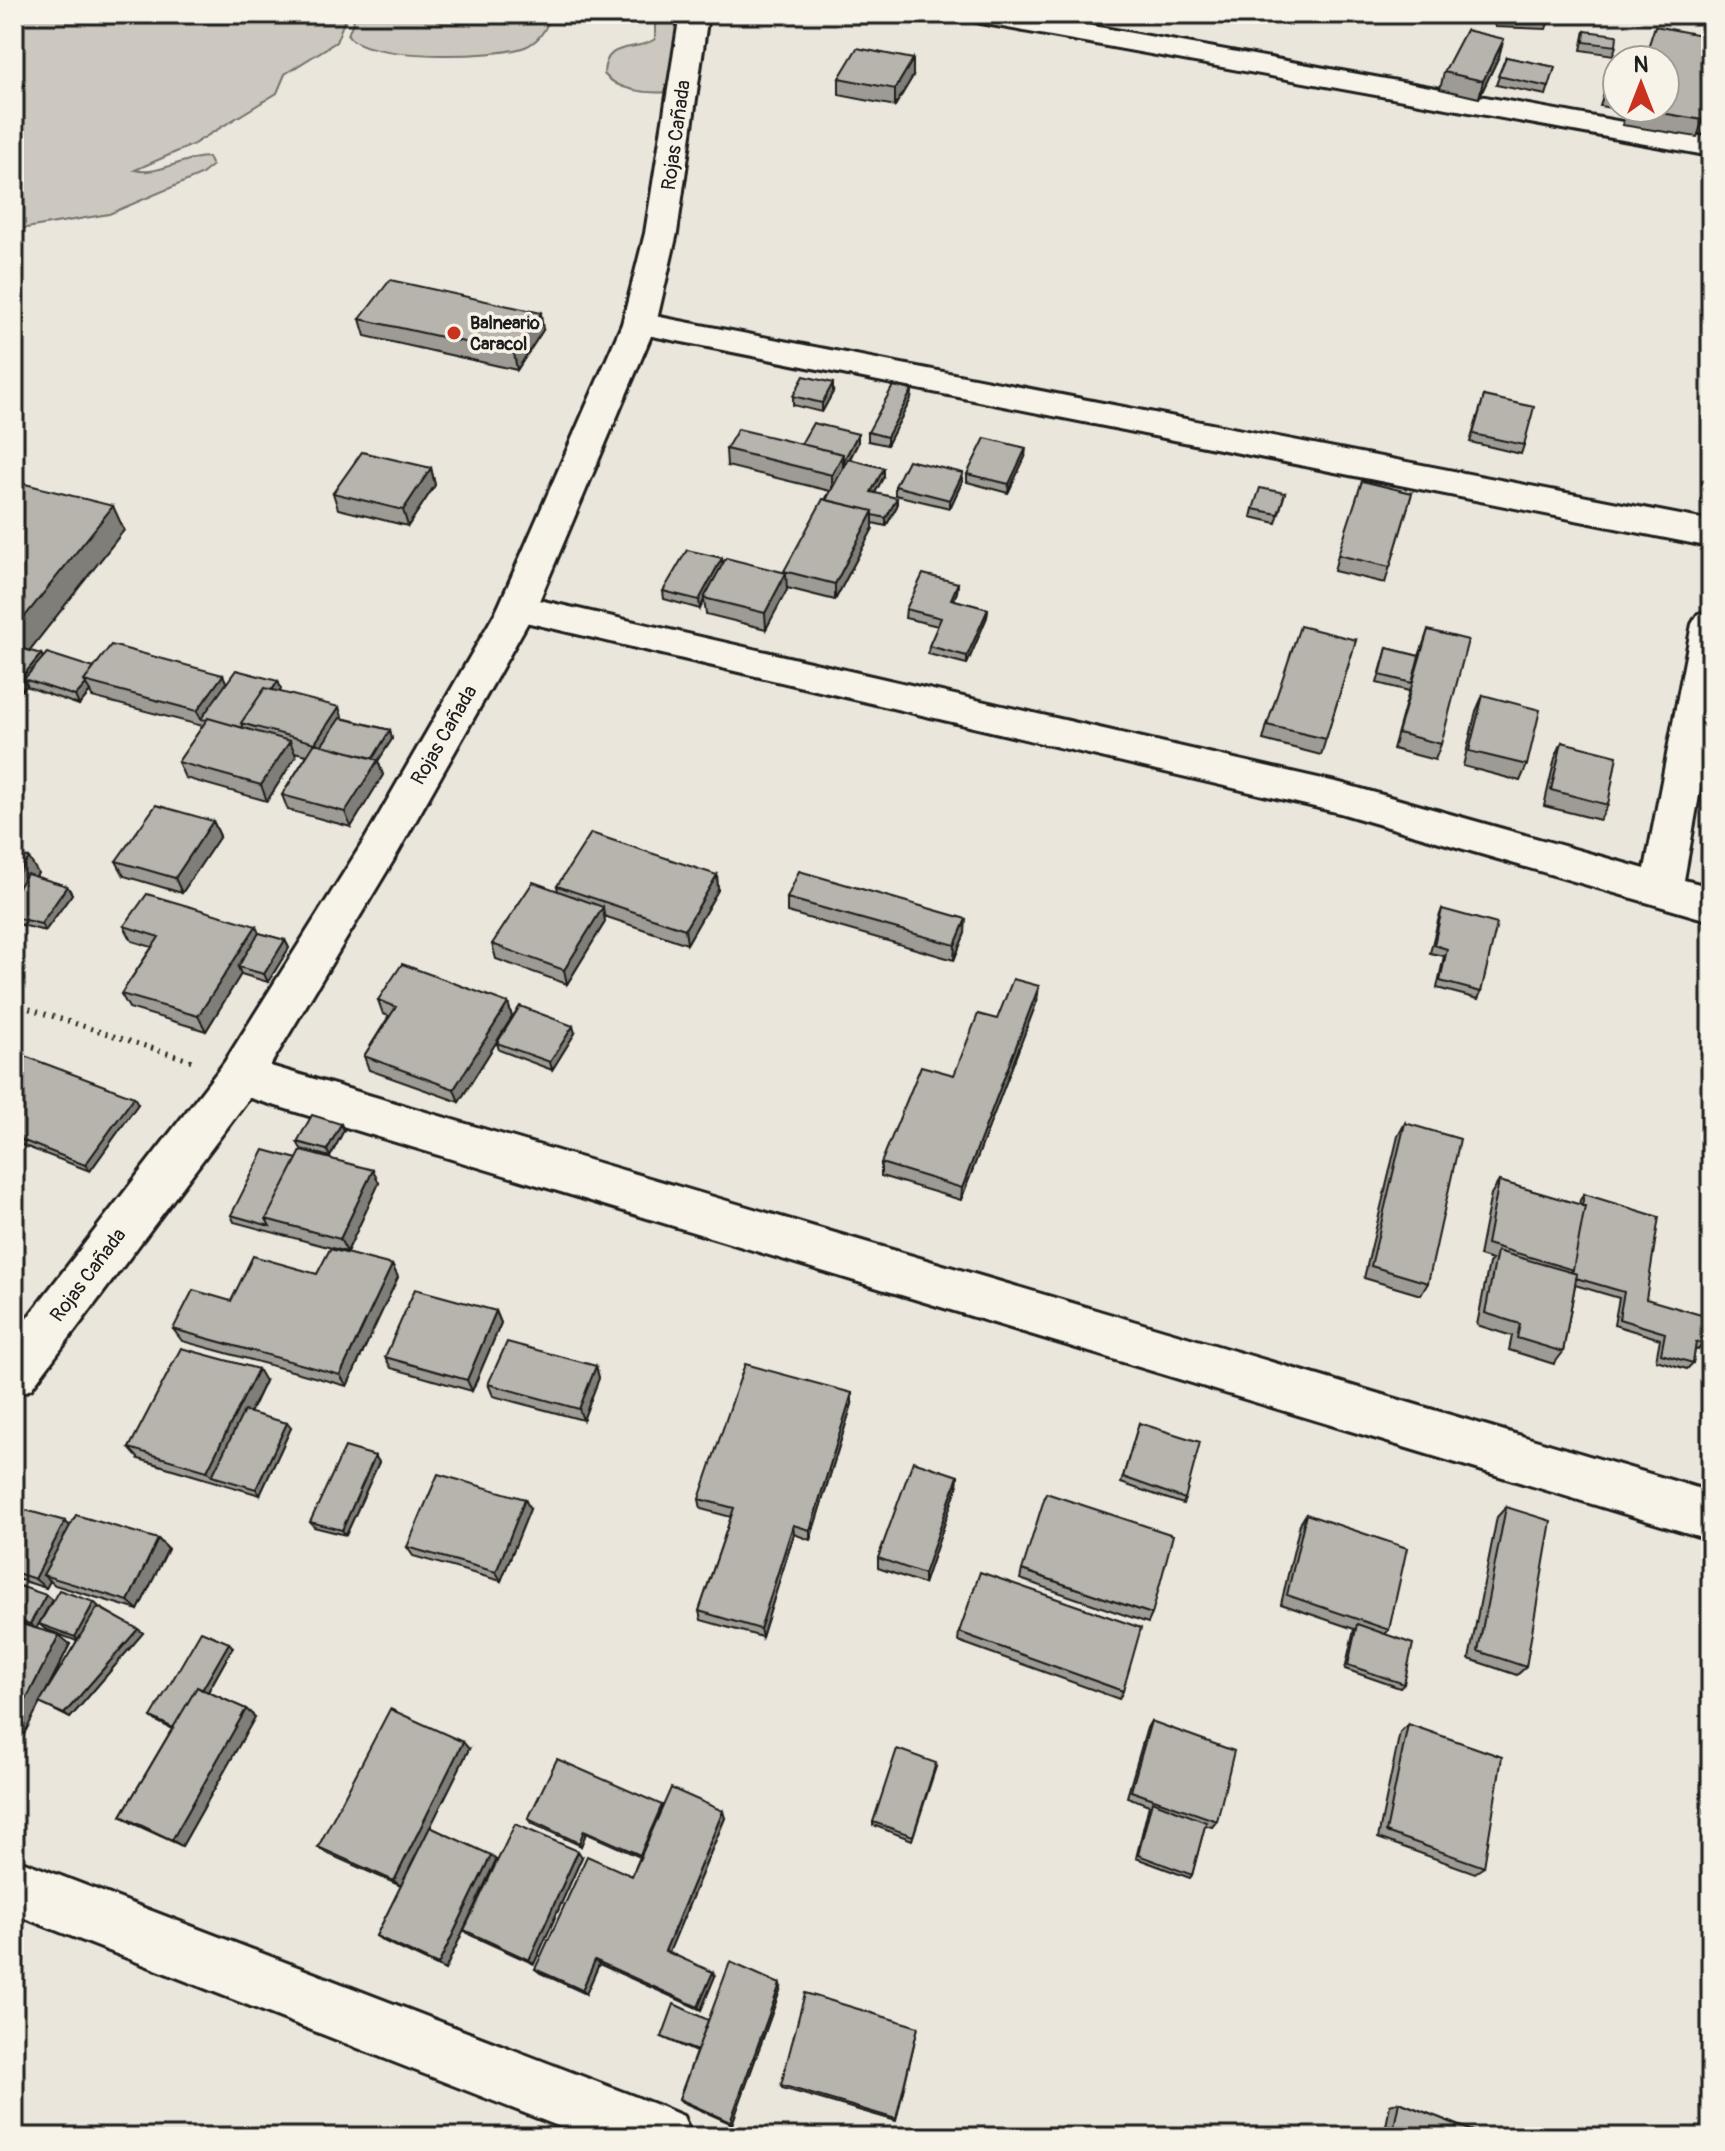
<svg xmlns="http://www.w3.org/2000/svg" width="1725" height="2151" font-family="Pangolin,sans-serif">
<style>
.green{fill:#ccc8c0;stroke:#74726e;stroke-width:2}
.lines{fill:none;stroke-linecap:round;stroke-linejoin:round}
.minor-casing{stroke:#1c1c1c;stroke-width:6}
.major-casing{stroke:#1c1c1c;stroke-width:6}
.path{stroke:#1c1c1c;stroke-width:5;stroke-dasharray:2 6;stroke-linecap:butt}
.minor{fill:#f7f3e8;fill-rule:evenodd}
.major{fill:#f7f3e8;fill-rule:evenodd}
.wall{fill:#9d9b94;stroke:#1c1c1c;stroke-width:2}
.shaded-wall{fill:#7f7e78;stroke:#1c1c1c;stroke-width:2}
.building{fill:#b6b4ac;stroke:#1c1c1c;stroke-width:2}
.poi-dot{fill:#c8321e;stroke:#f7f3e8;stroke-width:3}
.labels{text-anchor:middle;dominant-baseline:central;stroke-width:7;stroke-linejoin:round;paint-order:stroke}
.far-poi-label{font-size:18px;font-weight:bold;fill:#1c1c1c;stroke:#f7f3e8;text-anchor:start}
.street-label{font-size:20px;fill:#1c1c1c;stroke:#f7f3e8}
</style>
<rect width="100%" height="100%" fill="#eae6dc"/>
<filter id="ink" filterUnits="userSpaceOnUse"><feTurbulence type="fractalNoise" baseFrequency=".0125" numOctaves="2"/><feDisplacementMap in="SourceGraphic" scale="16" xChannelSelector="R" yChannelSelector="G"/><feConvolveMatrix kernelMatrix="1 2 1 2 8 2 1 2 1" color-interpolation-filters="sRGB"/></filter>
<g filter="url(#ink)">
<path class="green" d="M14 14H347L336 42 285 74 277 93 192 145 135 170C159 176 182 157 208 157L212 166 201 175 109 214 14 230Z
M356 14H551C547 28 540 41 525 47 497 58 364 61 348 35Z
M655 14H705L668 92C648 94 618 91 604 74 605 39 635 53 655 39Z"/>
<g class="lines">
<defs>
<path id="minor" d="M966 14H1027L1711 138V156L980 23 970 20Z
M639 313 1711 521V547L627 331 622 324 627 317Z
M517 595 1340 783 1645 869 1692 624 1698 614 1711 610V728L1684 880 1711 887V921L1340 813 504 617 498 608 504 599Z
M240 1057 1711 1492V1540L240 1095 224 1089 218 1076 224 1063Z
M14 1858 662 2107 683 2116 692 2137H586L14 1914Z"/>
<path id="major" d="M680 14H708L677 233 656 324 536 608 393 861 256 1089 31 1389 14 1396V1335L224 1063 365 839 498 608 622 324 645 233Z"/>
</defs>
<use href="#minor" class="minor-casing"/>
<use href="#major" class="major-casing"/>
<path class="path" d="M14 1004 192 1061"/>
<use href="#minor" class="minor"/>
<use href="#major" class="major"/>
</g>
<path class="wall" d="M1492 14H1547L1549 20 1546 29 1495 27Z
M1585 31 1616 46 1613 55 1581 50Z
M1499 56 1479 98 1440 89 1444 72Z
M1506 57 1555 67 1546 95 1496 85Z
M1613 66 1617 67V108H1628L1626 111 1600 106Z
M913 76 895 106 839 95V78Z
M1628 108H1665L1703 120 1697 137 1622 125Z
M360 319 543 330 517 370 365 336Z
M912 390 911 399 887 445 868 441V432Z
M833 392 822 412 793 405V396Z
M1484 396 1524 445 1521 454 1470 442Z
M858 434V443L850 459 884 468V476L875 493 897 506 886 526 873 523V528L835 600 787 588 766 629 706 614 704 600 700 609 664 599 663 591 722 558 723 564 784 573 830 491 727 466 726 449 801 444Z
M1025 457 1008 493 967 482V474Z
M431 468 435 485 408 526 338 509 333 493Z
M962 482 950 508 895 495V486Z
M14 491 124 530 29 651 41 654 43 658 94 668 223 675 226 683 278 681 281 689 279 692 342 718 390 730 392 739 378 761 383 775 351 827 288 810 282 795 307 755 294 752 296 756 267 801 185 778 178 762 203 726 92 697 90 692 79 705 28 687 27 685 23 690 14 688Z
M1285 493 1276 523 1251 517 1253 509Z
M1412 493 1385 583 1334 571 1338 555Z
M958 583 957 592 954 600 988 609 987 617 967 664 928 654 929 646 938 626 905 618 906 609Z
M1428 630 1441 744 1435 760 1393 749 1410 688 1409 691 1377 683 1387 648 1419 656Z
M1356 640 1321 755 1263 740 1267 725Z
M1483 695 1527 765 1520 781 1463 766 1476 711Z
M1562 742 1608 805 1600 820 1544 806 1555 758Z
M213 821 220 836 182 893 124 876 116 861Z
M14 854 38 873 36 877 67 886 72 894 45 931 14 923Z
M717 875 718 890 687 944 604 916 605 922 567 984 496 959 492 944 558 891 557 886Z
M787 898 965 933 954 960 787 912Z
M1442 909 1481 992 1478 999 1437 988 1444 956 1430 953 1439 917Z
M124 926 259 933 285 940 289 948 268 982 241 974 206 1031 129 1008 121 994 152 947 132 941Z
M378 1000 508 1003 512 1017 459 1102 369 1070 364 1056 389 1016 383 1014Z
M1037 1001 961 1200 881 1176V1163L954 1075 997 1019Z
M575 1033 552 1070 499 1050 497 1043Z
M14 1052 138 1104 90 1171 14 1142Z
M1405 1123 1428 1283 1421 1295 1364 1278 1398 1136Z
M344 1130 330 1157 301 1149 297 1142Z
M297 1159 379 1183 347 1252 234 1222 231 1215Z
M1499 1181 1579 1205 1580 1200 1584 1194 1646 1299 1703 1344 1698 1350 1695 1349 1693 1363 1687 1369 1656 1360 1660 1339 1614 1325 1619 1298 1575 1285 1563 1352 1554 1364 1509 1350 1512 1336 1477 1325 1489 1263 1492 1260 1479 1256 1491 1194Z
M392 1265 398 1277 347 1386 182 1341 173 1329 317 1274Z
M496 1311 501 1323 472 1391 391 1368 385 1357Z
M596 1366 599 1378 583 1420 493 1396 488 1384Z
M265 1381 250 1413 291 1428 260 1495 139 1459 129 1448Z
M852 1404 810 1540 794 1534 762 1637 701 1620 699 1611 731 1517 701 1509 699 1499Z
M1139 1423 1185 1499 1183 1504 1121 1483Z
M375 1456 379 1462 346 1535 314 1527 310 1522Z
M957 1487 924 1584 878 1568V1558Z
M14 1507 70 1526 158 1539 168 1549 138 1610 55 1585 50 1581 46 1588 14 1578Z
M1506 1507 1526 1667 1517 1675 1469 1659 1497 1517Z
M530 1509 501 1581 413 1556 407 1547Z
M1306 1514 1389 1630 1385 1634 1404 1684 1400 1688 1345 1669 1354 1629 1281 1604 1300 1524Z
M1022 1570 1152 1614 1148 1623 1020 1579Z
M14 1584 52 1600 36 1628 70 1644 46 1692 77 1641 45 1629 39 1624 99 1607 143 1633 70 1718 40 1703 29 1626 14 1621Z
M959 1632 1123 1691 1119 1699 958 1641Z
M233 1647 208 1692 246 1709 255 1717 182 1846 132 1823 121 1816 172 1729 156 1721 151 1717Z
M1151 1721 1217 1821 1212 1827 1205 1825 1192 1875 1190 1878 1136 1858 1149 1805 1127 1797 1147 1728Z
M1408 1724 1484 1867 1475 1873 1378 1838 1400 1732Z
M469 1749 430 1827 496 1860 445 1970 383 1941 376 1936 401 1886 326 1853 318 1847Z
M936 1767 912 1840 873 1825V1822Z
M663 1806 725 1818 669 1952 715 1976 701 2010 599 1964 586 1994 540 1973 535 1969 632 1876 640 1857 586 1833 581 1846 531 1823 528 1819Z
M582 1857 534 1964 470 1935 464 1930Z
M781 1988 732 2124 682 2102 679 2099 696 2052 662 2037 708 2020Z
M918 2027 896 2121 782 2088 781 2085Z
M1399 2102 1488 2137H1384L1390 2105Z"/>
<path class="shaded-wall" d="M1504 39 1499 56 1479 98 1483 81Z
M913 59V76L895 106V89Z
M541 313 543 330 517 370 514 353Z
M833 383V392L822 412V403Z
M912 390 911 399 887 445V437Z
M858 434V443L844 469V460Z
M1026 448 1025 457 1008 493 1009 484Z
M843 454V471L832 492V475Z
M431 468 435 485 408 526 403 510Z
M884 468V476L871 500V492Z
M963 473 962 482 950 508V500Z
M897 498V506L886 526V518Z
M113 506 124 530 14 670V630Z
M873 511V528L835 600V584Z
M722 558 723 567 704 598V600L700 609 699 600Z
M786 573 787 590 766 629 765 613Z
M958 583 957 592 950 608 951 599Z
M988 609 987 617 967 664V656Z
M41 654 45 662 24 679 27 685 23 690 18 682Z
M223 675 230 691 201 719 197 711Z
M278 681 281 689 255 727 248 725Z
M86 684 90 692 79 705 75 696Z
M339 707 344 723 325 753 315 743Z
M390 730 392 739 378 761 383 775 351 827 345 812 369 764Z
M290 741 296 756 267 801 261 785Z
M213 821 220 836 182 893 175 878Z
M29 858 38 873 14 907V879Z
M717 875 718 890 687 944 685 929Z
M67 886 72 894 45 931 41 924Z
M603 907 605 922 567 984 564 970Z
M966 919 965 933 954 960 955 945Z
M256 926 262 941 238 967 241 974 206 1031 198 1016Z
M285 940 289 948 268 982 264 974Z
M1039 986 1037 1001 961 1200 962 1188Z
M508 1003 512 1017 459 1102 454 1089Z
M573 1026 575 1033 552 1070 550 1062Z
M134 1097 138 1104 90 1171 85 1165Z
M341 1124 344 1130 330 1157 327 1150Z
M373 1170 379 1183 347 1252 340 1239Z
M392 1265 398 1277 347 1386 340 1375Z
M496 1311 501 1323 472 1391 467 1380Z
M596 1366 599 1378 583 1420 579 1409Z
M258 1369 265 1381 218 1478 212 1476 207 1471Z
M852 1393V1404L810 1540V1530Z
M287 1423 291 1428 260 1495 256 1489Z
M375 1456 379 1462 346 1535 342 1530Z
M958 1476 957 1487 924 1584V1574Z
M525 1499 530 1509 501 1581 496 1572Z
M65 1521 75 1531 43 1575 50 1581 46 1588 35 1579Z
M793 1525 794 1534 762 1637 760 1629Z
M158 1539 168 1549 138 1610 128 1601Z
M46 1595 52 1600 36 1629 30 1624Z
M94 1602 99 1607 80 1642 75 1637Z
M138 1629 143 1633 70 1718 64 1714Z
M59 1635 70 1644 14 1754V1723Z
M229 1643 233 1647 184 1734 179 1730Z
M246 1709 255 1717 182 1846 172 1840Z
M463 1742 469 1749 401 1886 394 1881Z
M723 1811 725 1818 668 1955 665 1951Z
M584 1830 586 1833 581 1846 579 1843Z
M578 1851 582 1857 534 1964 529 1960Z
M491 1855 496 1860 445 1970 438 1965Z
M595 1960 599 1964 586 1994 582 1990Z
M713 1972 715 1976 701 2010 698 2007Z
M780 1984 781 1988 732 2124 730 2122Z"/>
<path class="building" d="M1496 14H1547L1549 20 1497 18Z
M1655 26 1711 37V93L1703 120 1632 108H1665V60H1644Z
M1466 30 1504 39 1483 81 1444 72Z
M1585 31 1617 35 1616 46 1584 42Z
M857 48 913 59 895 89 839 78Z
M1506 57 1555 67 1549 87 1498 76Z
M1613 66 1617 67V100L1603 97Z
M390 280 541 313 514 353 360 319Z
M804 376 833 383 822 403 793 396Z
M893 386 912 390 887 437 868 432Z
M1484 396 1534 407 1524 445 1473 434Z
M813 423 858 434 844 460H843V454L801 444Z
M738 429 843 454 832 475 726 449Z
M985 438 1026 448 1009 484 967 474Z
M362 452 431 468 403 510 333 493Z
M848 459 884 468 871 492 897 498 886 518 873 515V511L826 500Z
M908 460 963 473 950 500 895 486Z
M1362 481 1412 493 1390 567 1338 555Z
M21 483 113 506 14 630V491Z
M1260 488 1285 493 1278 514 1253 509Z
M823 499 873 511 835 584 784 571Z
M687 550 722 558 699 600 663 591Z
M726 558 786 573 765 613 704 598Z
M923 574 958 583 951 599 988 609 967 656 929 646 941 618 906 609Z
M1300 626 1356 640 1326 739 1267 725Z
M1428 630 1468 640 1441 744 1398 733Z
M111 645 223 675 197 711 84 681Z
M20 648 41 654 18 682 14 681V656Z
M1387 648 1419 656 1412 683 1380 675Z
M47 653 94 668 84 681 86 684 75 696 24 679Z
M236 670 278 681 272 690 265 688 241 723 243 728 208 718 207 720 201 719Z
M265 688 339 707 315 743 378 760 345 812 282 795 315 743 241 723Z
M1483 695 1540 710 1527 765 1469 751Z
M208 718 290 741 261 785 178 762Z
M340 718 390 730 373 758 322 745Z
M1562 742 1617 756 1608 805 1551 790Z
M156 805 213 821 175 878 116 861Z
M591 833 717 875 685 929 557 886Z
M14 854 29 858 14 879Z
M799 871 966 919 955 945 787 898Z
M27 874 67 886 41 924 14 917V893Z
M533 882 603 907 564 970 492 944Z
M147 894 256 926 198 1016 121 994 159 937 124 926Z
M1442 909 1497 924 1481 992 1440 981 1447 949 1434 945Z
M259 933 285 940 264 974 238 967Z
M402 964 508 1003 454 1089 364 1056 396 1007 378 1000Z
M1013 979 1039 986 962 1188 881 1163 921 1066 954 1075 978 1014 997 1019Z
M520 1006 573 1026 550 1062 497 1043Z
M14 1052 134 1097 85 1165 14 1137Z
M312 1115 341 1124 327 1150 297 1142Z
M1405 1123 1460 1139 1428 1283 1371 1266Z
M264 1150 297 1159 266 1219 270 1226 231 1215Z
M301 1151 373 1170 340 1239 266 1219Z
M1499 1181 1585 1206 1573 1270 1487 1244Z
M1584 1194 1659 1217 1646 1299 1708 1317 1703 1344 1696 1342 1693 1363 1661 1354 1665 1333 1619 1319 1624 1292 1576 1278 1577 1274 1571 1272 1573 1270 1585 1206H1582Z
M330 1249 392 1265 340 1375 173 1329 193 1290 231 1301 253 1256 317 1274Z
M1497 1251 1577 1274 1563 1352 1517 1338 1520 1324 1485 1313Z
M415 1289 496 1311 467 1380 385 1357Z
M507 1342 596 1366 579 1409 488 1384Z
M181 1348 258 1369 207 1471 129 1448Z
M745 1364 852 1393 810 1530 793 1525 760 1629 699 1611 734 1508 699 1499Z
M244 1411 287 1423 256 1489 212 1476Z
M1139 1423 1200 1442 1185 1499 1123 1477Z
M345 1447 375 1456 342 1530 310 1522Z
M913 1461 958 1476 924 1574 878 1558Z
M438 1474 525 1499 496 1572 407 1547Z
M1046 1493 1173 1535 1152 1614 1022 1570Z
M14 1507 65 1521 35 1579 14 1572Z
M1506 1507 1551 1521 1526 1667 1478 1651Z
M1306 1514 1407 1548 1389 1630 1287 1595Z
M76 1515 158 1539 128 1601 43 1575Z
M980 1572 1141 1628 1123 1691 959 1632Z
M14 1584 46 1595 30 1624 14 1619Z
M59 1590 94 1602 75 1637 39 1624Z
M98 1607 138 1629 64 1714 39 1703Z
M14 1622 59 1635 14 1723Z
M1357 1624 1413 1644 1404 1684 1348 1665Z
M201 1631 229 1643 202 1690 197 1687 173 1728 151 1717Z
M197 1687 246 1709 172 1840 121 1816Z
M390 1709 463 1742 394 1881 318 1847Z
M1151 1721 1234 1751 1217 1821 1131 1791Z
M1408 1724 1502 1757 1484 1867 1386 1832Z
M897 1749 936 1763 913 1836 873 1822Z
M557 1759 662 1805 640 1855 584 1830 579 1843 528 1819Z
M671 1788 723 1811 665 1951 713 1972 698 2007 595 1960 582 1990 535 1969 587 1856 632 1876Z
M1152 1801 1206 1822 1192 1875 1138 1855Z
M515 1824 578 1851 529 1960 464 1930Z
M430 1827 491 1855 438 1965 376 1936Z
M730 1962 780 1984 730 2122 679 2099Z
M805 1993 918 2027 896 2119 781 2085Z
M674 2004 708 2020 697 2051 662 2037Z
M1399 2102 1488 2137H1392Z"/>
</g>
<circle class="poi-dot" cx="454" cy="333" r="8"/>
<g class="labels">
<g class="far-poi-label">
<text x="470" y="323">Balneario<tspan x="470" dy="21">Caracol</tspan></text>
</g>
<g class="street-label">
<text transform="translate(676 135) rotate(-82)">Rojas Cañada</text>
<text transform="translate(444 735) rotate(-60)">Rojas Cañada</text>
<text transform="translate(88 1275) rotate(-53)">Rojas Cañada</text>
</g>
</g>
<rect width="1725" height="2151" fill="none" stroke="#f7f3e8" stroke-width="48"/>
<rect x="24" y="24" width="1677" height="2103" fill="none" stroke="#1c1c1c" stroke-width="3" filter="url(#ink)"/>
<g transform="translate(1641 84)"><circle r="38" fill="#f7f3e8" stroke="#9f9d96" stroke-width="2"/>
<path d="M0-6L14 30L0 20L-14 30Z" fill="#c8321e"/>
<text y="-12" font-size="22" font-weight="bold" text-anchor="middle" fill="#1c1c1c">N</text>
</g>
</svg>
